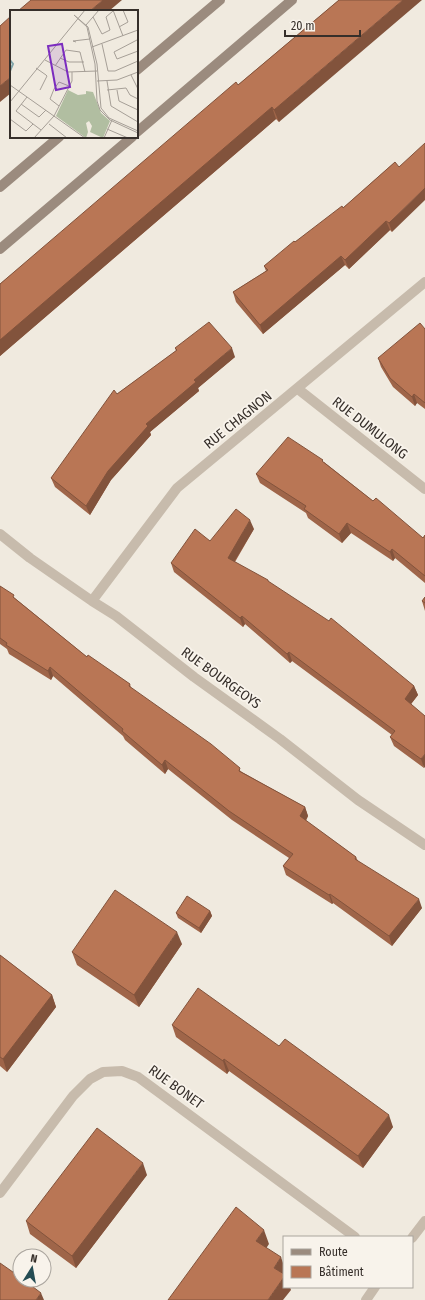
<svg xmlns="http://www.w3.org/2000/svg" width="425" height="1300" font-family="'Fira Sans Condensed',sans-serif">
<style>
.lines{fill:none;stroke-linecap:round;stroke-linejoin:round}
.street{stroke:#c7bbac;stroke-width:10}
.secondary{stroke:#9b8b7e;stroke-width:10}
.wall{fill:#9f6549}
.shaded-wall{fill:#82533c}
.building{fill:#b97655;stroke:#82533c}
.labels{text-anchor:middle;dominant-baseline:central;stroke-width:3.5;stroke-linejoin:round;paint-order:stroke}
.street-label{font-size:14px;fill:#362f2a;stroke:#f8f3eb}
.inset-river{fill:none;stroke:#81a5aa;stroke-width:2}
.inset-road{fill:none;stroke:#a69f97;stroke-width:1}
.view{fill:#7b2cbf;fill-opacity:0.15;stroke:#7b2cbf;stroke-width:2}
.inset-edge{fill:none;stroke:#362f2a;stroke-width:2}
</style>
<rect width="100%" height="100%" fill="#f0eadf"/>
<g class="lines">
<path class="street" d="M298 389 425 489
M0 534 30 558 92 601 116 616 194 677 280 739 358 800 425 845
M92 601 177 488 425 282
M0 1193 73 1096 90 1079 103 1072 122 1071 138 1077 355 1237
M412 1238 425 1221
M366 1300 375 1287"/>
<path class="secondary" d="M137 70 220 0
M137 132 292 0
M0 187 59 137
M0 249 132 137"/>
</g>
<path class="wall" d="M339 0 279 122 276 119 0 356V284L238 85Z
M395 162 392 232 390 230 349 269 345 265 263 334 236 302 233 292 266 271 264 266 295 242 343 208Z
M425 329V409L417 403 415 406 393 387 381 367 378 358Z
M175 348 235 357 198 388 199 391 150 432 151 435 111 480 90 515 55 487 51 478 117 394 176 351Z
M324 462 373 501 423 538 425 535V583L395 558 393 561 351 533 342 543 308 518 306 513 260 483 256 474Z
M254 529 235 562 269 582 414 686 418 695 411 704 424 768 394 746 390 737 392 735 292 661 290 663 245 624 243 627 174 572 171 563 210 541Z
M0 586 87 657 130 684 131 688 242 772 305 807 308 816 306 821 356 857 358 861 422 908 392 946 333 903 332 904 286 875 283 866 289 858 232 820 168 769 165 774 125 740 123 736 53 676 51 680 9 654 7 649 0 644Z
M425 597V611L422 601Z
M210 911 212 916 201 933 178 918 176 913Z
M182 944 139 1007 77 965 72 952Z
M0 955 52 995 56 1007 7 1072 0 1066Z
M172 1025 279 1046 393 1127 363 1168 229 1071 227 1074 176 1037Z
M147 1175 76 1268 30 1234 26 1221Z"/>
<path class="shaded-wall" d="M103 0H122L109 11H90Z
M403 0H422L279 122 274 110Z
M11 77V93L0 102V86Z
M272 107 276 119 0 356V340Z
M425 188V200L392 232 389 223Z
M386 221 390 230 349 269 345 260Z
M341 256 345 265 263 334 260 325Z
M232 348 235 357 198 388 199 391 150 432 151 435 111 480 90 515 86 506 108 471 146 424 194 380Z
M414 394 417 403 415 406 412 397Z
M250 520 254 529 231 567 228 558Z
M347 523 351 533 342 543 339 534Z
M392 549 395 558 393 561 390 552Z
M242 616 245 624 243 627 240 618Z
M289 652 292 661 290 663 287 654Z
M50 667 53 676 51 680 48 671Z
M414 686 418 695 408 708 405 699Z
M425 754V767L424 768 421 759Z
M165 760 168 769 165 774 162 765Z
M305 807 308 816 303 825 300 816Z
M330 894 333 903 332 904 329 895Z
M419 899 422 908 392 946 389 936Z
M210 911 212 916 201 933 199 928Z
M177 932 182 944 139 1007 134 995Z
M52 995 56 1007 7 1072 3 1059Z
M224 1059 229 1071 227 1074 223 1061Z
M389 1115 393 1127 363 1168 358 1156Z
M143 1163 147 1175 76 1268 72 1256Z
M264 1230 269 1244 261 1256 256 1241Z
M281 1257 284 1266V1275L274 1268Z
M284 1277V1287H290L291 1290 283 1300H268Z
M41 1293 44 1300H36Z"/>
<path class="building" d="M31 0H103L90 11H18Z
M339 0H403L274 110 272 107 0 340V284L236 82 238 85Z
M11 16V77L0 86V26Z
M425 143V188L389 223 386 221 345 260 341 256 260 325 233 292 268 270 264 266 294 241 295 242 342 206 343 208 395 162 399 167Z
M209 322 232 348 194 380 196 382 146 424 148 426 108 471 86 506 51 478 114 390 117 394 177 350 175 348Z
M420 323 425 329V403L414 394 412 397 390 378 378 358Z
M288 437 323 460 322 461 373 501 376 498 423 538 425 535V576L392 549 390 552 347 523 339 534 304 509 306 506 256 474Z
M236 509 250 520 228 558 268 580V581L329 621 331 618 414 686 405 699 425 716V754L421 759 390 737 395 731 289 652 287 654 242 616 240 618 171 563 195 529 210 541Z
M0 586 14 595 13 597 87 657 88 655 130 684 129 686 211 744 240 768 239 771 305 807 300 816 356 857 355 859 419 899 389 936 330 894 329 895 283 866 293 854 229 811 165 760 162 765 122 731 123 729 50 667 48 671 6 645 7 643 0 638Z
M425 597V603L422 601Z
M115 890 177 932 134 995 72 952Z
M187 896 210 911 199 928 176 913Z
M0 955 52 995 3 1059 0 1057Z
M198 988 279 1046 285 1039 389 1115 358 1156 224 1059 223 1061 172 1025Z
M97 1128 143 1163 72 1256 26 1221Z
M236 1207 264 1230 256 1241 281 1257 274 1268 284 1274V1277L268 1300H168Z
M0 1263 20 1277V1280H24L41 1293 36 1300H0Z"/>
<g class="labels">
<g class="street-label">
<text transform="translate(238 420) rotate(-39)">RUE CHAGNON</text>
<text transform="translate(370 428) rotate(38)">RUE DUMULONG</text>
<text transform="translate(221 678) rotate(36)">RUE BOURGEOYS</text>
<text transform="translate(176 1087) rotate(36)">RUE BONET</text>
</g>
</g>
<g transform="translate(10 10)">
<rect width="128" height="128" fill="#f0eadf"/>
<path d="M58 80 68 85 76 84V81L83 82 91 103 100 111 93 128 80 122 82 116 79 111 76 113 78 122 76 128 46 106Z" fill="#b1bea1"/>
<path class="inset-river" d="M0 50 3 54 0 61"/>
<path class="inset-road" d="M103 0 113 26M83 7 92 24 100 20 96 7 103 1M76 15 89 0M109 17 118 12 113 0M127 30 104 42 107 49 128 41M66 32 63 31 80 29M92 34 98 61H105L128 51M82 37 128 20M50 48 59 52H74M35 50 58 62 87 61M45 56 56 40 70 42 75 62M26 58 36 65M121 65 128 79M87 71 107 70 128 62M97 71 101 96 128 112M0 75 75 128M30 80 37 66 36 65M97 80 116 78 120 85 128 89M107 80 109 91 128 100M17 87 6 101 31 120M0 92 75 0M11 94 29 107 36 100M49 96 40 89 44 79 49 72 59 76M0 109 16 121 23 114M39 114 57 128M97 119 118 128M128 121 99 108 91 98 87 54 78 17 64 5 77 17 85 54 87 91 90 100 100 110 128 123M24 128 44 106 62 71V62M94 128 102 110"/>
<path class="view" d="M52 34 60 77 46 80 38 36Z"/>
<rect width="128" height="128" class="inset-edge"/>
</g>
<rect x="283" y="1236" width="130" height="52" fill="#f8f3eb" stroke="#aaa59e"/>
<rect x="291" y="1249" width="20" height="6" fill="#9b8b7e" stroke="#aaa59e"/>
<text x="319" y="1256" font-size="12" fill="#362f2a">Route</text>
<rect x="291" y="1266" width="20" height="12" fill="#b97655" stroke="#aaa59e"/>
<text x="319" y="1276" font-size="12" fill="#362f2a">Bâtiment</text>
<g transform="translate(32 1268) rotate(11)"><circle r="19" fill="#f8f3eb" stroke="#aaa59e"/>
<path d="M0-3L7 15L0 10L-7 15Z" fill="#244c53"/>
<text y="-6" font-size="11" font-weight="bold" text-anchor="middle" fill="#362f2a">N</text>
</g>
<path d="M285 30v6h75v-6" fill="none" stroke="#362f2a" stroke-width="2"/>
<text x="291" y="30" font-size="12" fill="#362f2a" stroke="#f8f3eb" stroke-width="3" paint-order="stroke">20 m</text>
</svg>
